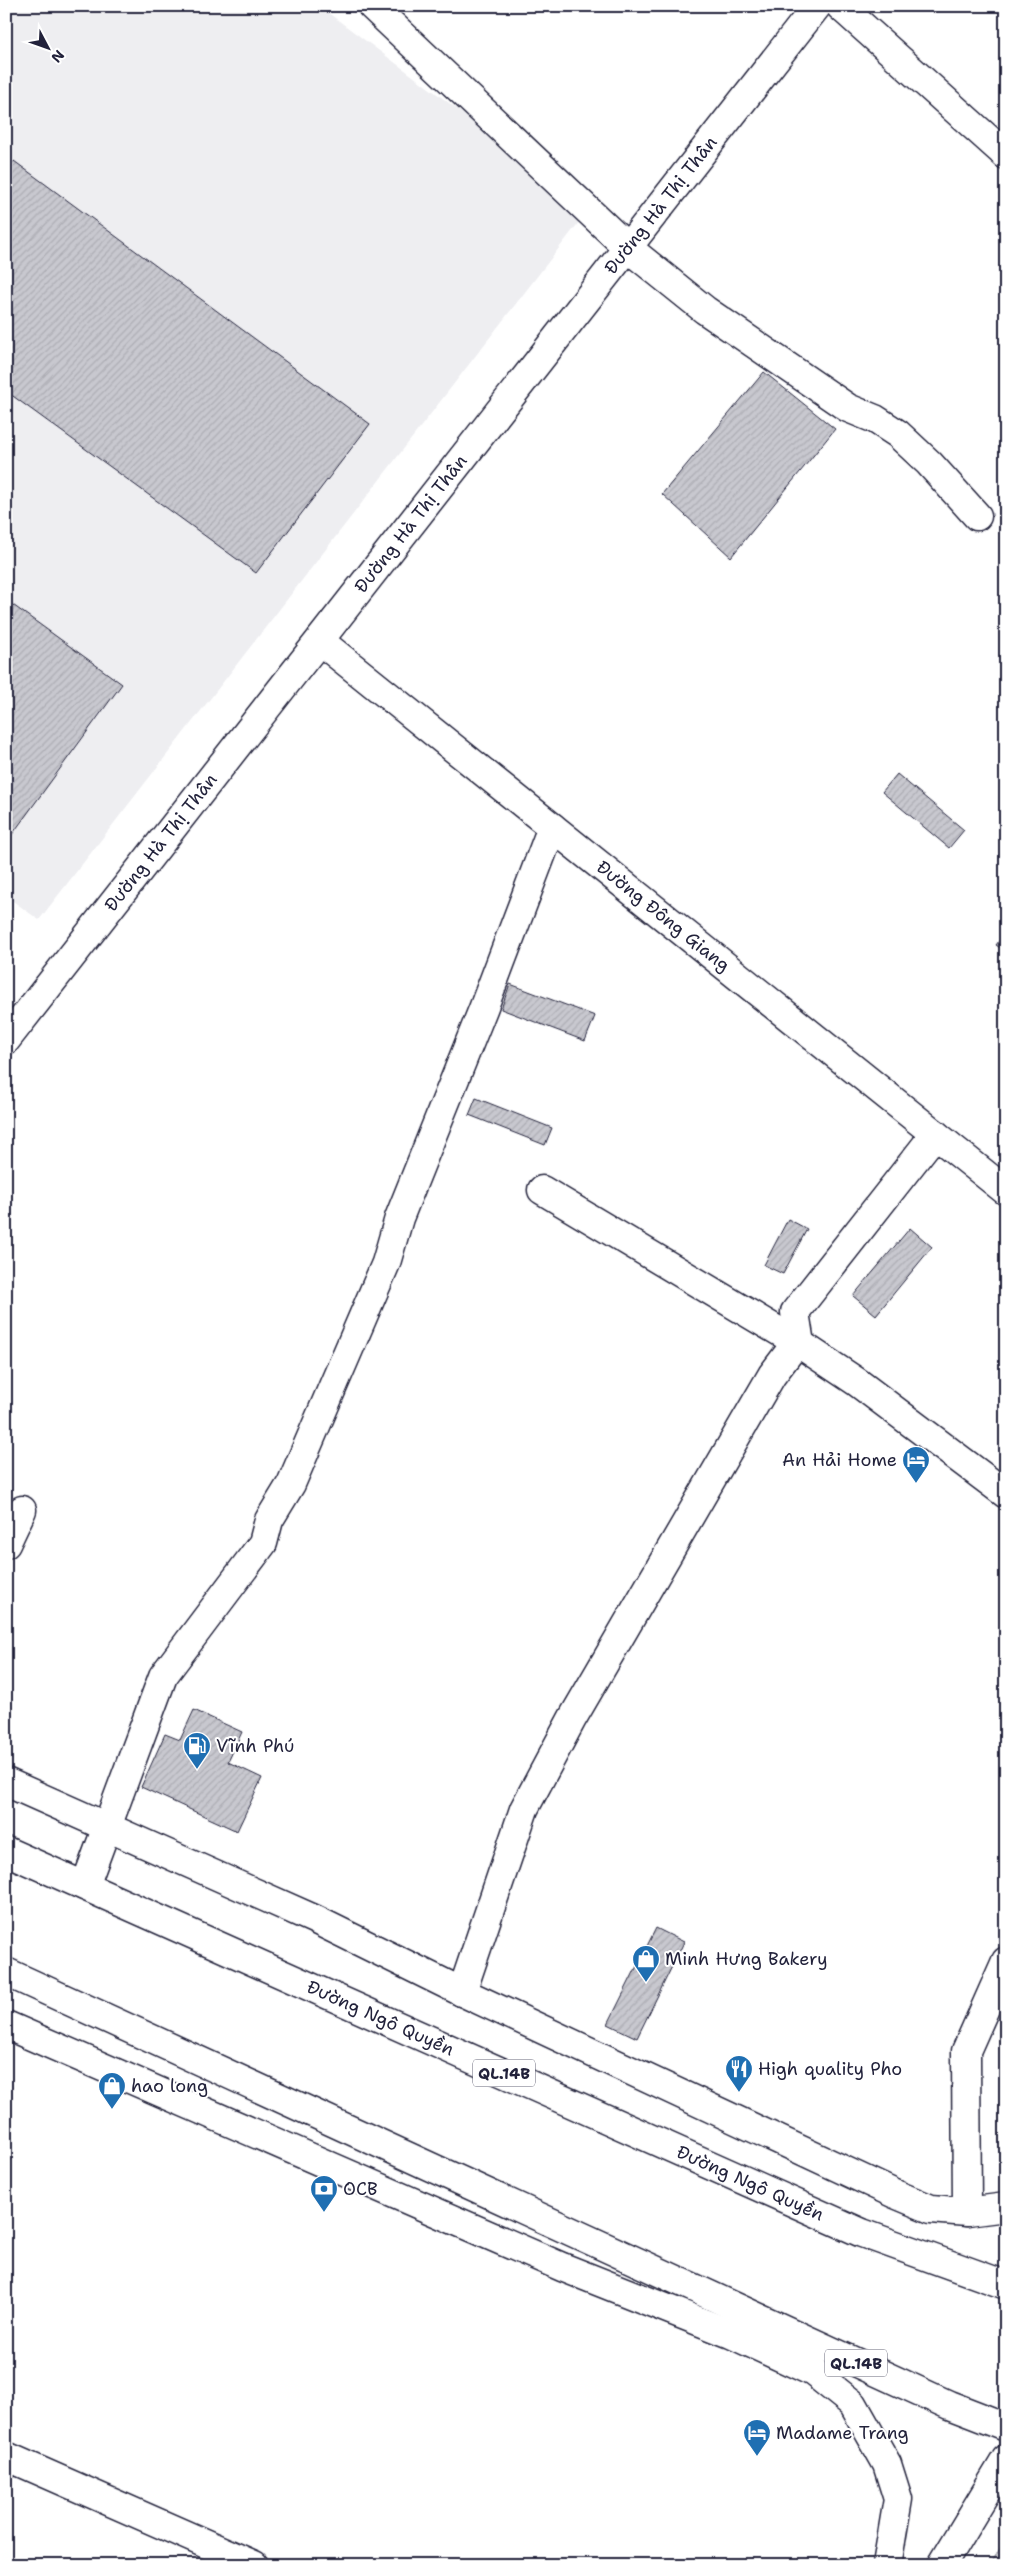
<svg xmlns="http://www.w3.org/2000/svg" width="1012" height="2571" font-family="'Shantell Sans',sans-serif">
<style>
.built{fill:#eeeef1}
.grass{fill:url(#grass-tufts);stroke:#80808e}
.building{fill:url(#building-hatch);stroke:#22223b}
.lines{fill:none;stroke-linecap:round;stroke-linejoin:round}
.minor-casing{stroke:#22223b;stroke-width:31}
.major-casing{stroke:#22223b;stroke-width:31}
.highway-casing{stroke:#22223b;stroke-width:31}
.minor{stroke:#fff;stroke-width:28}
.major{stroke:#fff;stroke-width:28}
.highway{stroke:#fff;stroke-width:28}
.labels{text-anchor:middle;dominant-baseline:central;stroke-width:4;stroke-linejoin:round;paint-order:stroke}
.shield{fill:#fff;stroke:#646476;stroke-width:1}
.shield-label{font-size:16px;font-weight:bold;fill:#22223b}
.street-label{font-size:18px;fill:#22223b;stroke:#fff}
.poi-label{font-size:18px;fill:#22223b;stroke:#fff;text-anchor:start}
</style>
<defs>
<pattern id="grass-tufts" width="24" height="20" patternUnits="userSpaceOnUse" patternTransform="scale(1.25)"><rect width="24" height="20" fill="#dfdfe2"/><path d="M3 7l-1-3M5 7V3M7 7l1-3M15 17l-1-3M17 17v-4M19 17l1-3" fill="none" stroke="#bfbfc3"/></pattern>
<pattern id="building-hatch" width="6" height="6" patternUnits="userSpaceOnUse" patternTransform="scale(1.25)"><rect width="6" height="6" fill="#c8c8cf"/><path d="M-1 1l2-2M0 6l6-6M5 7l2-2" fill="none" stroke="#acacb3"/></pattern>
</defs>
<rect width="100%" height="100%" fill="#fff"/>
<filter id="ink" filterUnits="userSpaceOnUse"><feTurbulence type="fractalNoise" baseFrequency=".02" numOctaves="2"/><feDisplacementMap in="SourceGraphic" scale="10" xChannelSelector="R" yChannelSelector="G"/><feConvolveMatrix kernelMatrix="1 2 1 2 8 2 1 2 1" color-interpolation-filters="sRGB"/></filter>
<g filter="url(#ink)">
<path class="built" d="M6 6H319L590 208 39 920 6 896Z"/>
<path class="grass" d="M1006 2539V2565H990Z"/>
<path class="building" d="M14 161 370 424 256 573 6 391V172Z
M764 372 835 429 731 557 662 494Z
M6 600 122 684 8 840 6 839Z
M897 774 964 830 949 848 882 792Z
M1006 932V952L996 945Z
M510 984 595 1016 585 1041 501 1009Z
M476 1098 552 1128 545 1145 469 1115Z
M788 1219 807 1229 783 1274 764 1265Z
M910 1228 932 1247 876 1315 853 1296Z
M194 1710 242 1732 228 1762 262 1778 237 1831 141 1787 165 1734 180 1740Z
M656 1928 684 1942 637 2038 608 2024Z"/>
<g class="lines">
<defs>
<g id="minor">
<path d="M372 6 628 248 705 310 848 408 875 419 898 434 929 463 977 516"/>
<path d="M840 6 1006 155"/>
<path id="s1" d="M320 641 1006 1191"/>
<path id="s2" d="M6 1040 817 6"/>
<path d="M542 1190 800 1344 857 1382 1006 1494"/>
<path d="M800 1344 795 1312 935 1134"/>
<path d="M6 1544 22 1510"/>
<path d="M6 1782 314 1919 462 1992 895 2194 931 2209 967 2212 1006 2207"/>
<path d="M85 1886 163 1676 263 1543 269 1520 291 1484 386 1263 399 1218 483 1009 552 827"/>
<path d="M462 1992 524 1809 572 1719 772 1375 791 1350 800 1344"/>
<path d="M6 2025 562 2267 731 2334 813 2372 853 2404 887 2464 898 2499 887 2565"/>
<path d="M967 2212 966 2051 1006 1961"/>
<path d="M6 2456 254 2565"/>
</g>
<path id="major" d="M942 2565 1006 2459"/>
<g id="highway">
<path id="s3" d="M6 1851 862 2233 1006 2285"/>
<path d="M6 1972 949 2405 1006 2427"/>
</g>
</defs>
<use href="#minor" class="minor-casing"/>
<use href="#major" class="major-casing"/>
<use href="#highway" class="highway-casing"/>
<use href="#minor" class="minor"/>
<use href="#major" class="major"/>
<use href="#highway" class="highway"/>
</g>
</g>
<defs>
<symbol id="hotel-pin" viewBox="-11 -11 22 30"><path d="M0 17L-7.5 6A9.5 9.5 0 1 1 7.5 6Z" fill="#1f6fb2" stroke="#fff"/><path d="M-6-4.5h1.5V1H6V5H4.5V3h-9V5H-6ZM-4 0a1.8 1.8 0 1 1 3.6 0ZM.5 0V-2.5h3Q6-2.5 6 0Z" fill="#fff"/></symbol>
<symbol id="fuel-pin" viewBox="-11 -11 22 30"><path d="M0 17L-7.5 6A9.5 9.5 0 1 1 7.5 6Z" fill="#1f6fb2" stroke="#fff"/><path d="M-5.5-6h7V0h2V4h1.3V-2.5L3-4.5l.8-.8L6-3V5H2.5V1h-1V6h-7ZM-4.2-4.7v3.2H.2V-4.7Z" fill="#fff"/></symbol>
<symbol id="shop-pin" viewBox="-11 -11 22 30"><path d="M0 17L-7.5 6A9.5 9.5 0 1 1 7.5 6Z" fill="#1f6fb2" stroke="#fff"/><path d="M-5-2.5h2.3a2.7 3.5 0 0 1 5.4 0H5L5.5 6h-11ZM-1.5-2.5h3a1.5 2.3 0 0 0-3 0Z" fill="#fff"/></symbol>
<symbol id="restaurant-pin" viewBox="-11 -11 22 30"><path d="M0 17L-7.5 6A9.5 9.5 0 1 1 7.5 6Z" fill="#1f6fb2" stroke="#fff"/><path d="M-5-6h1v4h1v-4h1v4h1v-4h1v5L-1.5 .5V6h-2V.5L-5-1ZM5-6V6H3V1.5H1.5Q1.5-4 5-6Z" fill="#fff"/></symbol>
<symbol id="bank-pin" viewBox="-11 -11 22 30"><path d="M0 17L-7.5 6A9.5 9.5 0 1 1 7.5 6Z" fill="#1f6fb2" stroke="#fff"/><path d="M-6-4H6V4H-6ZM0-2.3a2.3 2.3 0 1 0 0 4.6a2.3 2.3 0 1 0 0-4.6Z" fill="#fff"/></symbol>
</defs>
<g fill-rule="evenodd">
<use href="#hotel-pin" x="900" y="1444" width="32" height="43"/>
<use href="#fuel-pin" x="181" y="1730" width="32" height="43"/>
<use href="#shop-pin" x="630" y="1943" width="32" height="43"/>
<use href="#restaurant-pin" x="723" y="2053" width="32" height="43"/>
<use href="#shop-pin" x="96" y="2070" width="32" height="43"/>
<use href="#bank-pin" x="308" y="2173" width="32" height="43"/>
<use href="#hotel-pin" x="741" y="2417" width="32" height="43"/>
</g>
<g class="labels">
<g class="shield">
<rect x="473" y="2059.5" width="62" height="27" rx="4"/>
<rect x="825" y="2349.5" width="62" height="27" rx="4"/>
</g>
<g class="shield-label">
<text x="504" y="2073">QL.14B</text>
<text x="856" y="2363">QL.14B</text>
</g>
<g class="street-label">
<text stroke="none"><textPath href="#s2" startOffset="1061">Đường Hà Thị Thân</textPath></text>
<text stroke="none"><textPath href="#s2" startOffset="656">Đường Hà Thị Thân</textPath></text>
<text stroke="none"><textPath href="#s2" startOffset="251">Đường Hà Thị Thân</textPath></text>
<text stroke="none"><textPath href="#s1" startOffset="440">Đường Đông Giang</textPath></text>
<text stroke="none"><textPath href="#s3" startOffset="410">Đường Ngô Quyền</textPath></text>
<text stroke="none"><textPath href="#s3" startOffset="815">Đường Ngô Quyền</textPath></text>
</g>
<g class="poi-label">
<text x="897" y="1460" text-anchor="end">An Hải Home</text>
<text x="216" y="1746">Vĩnh Phú</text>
<text x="665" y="1959">Minh Hưng Bakery</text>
<text x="758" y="2069">High quality Pho</text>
<text x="131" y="2086">hao long</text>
<text x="343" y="2189">OCB</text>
<text x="776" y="2433">Madame Trang</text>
</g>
</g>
<rect width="1012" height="2571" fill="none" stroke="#fff" stroke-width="25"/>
<rect x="12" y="12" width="987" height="2546" fill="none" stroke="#22223b" stroke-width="2" filter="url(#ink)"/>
<g transform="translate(48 48) rotate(131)" stroke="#ffffff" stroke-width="4" paint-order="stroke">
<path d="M0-4L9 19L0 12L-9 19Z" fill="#22223b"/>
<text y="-8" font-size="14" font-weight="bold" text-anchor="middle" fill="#22223b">N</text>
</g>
</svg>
